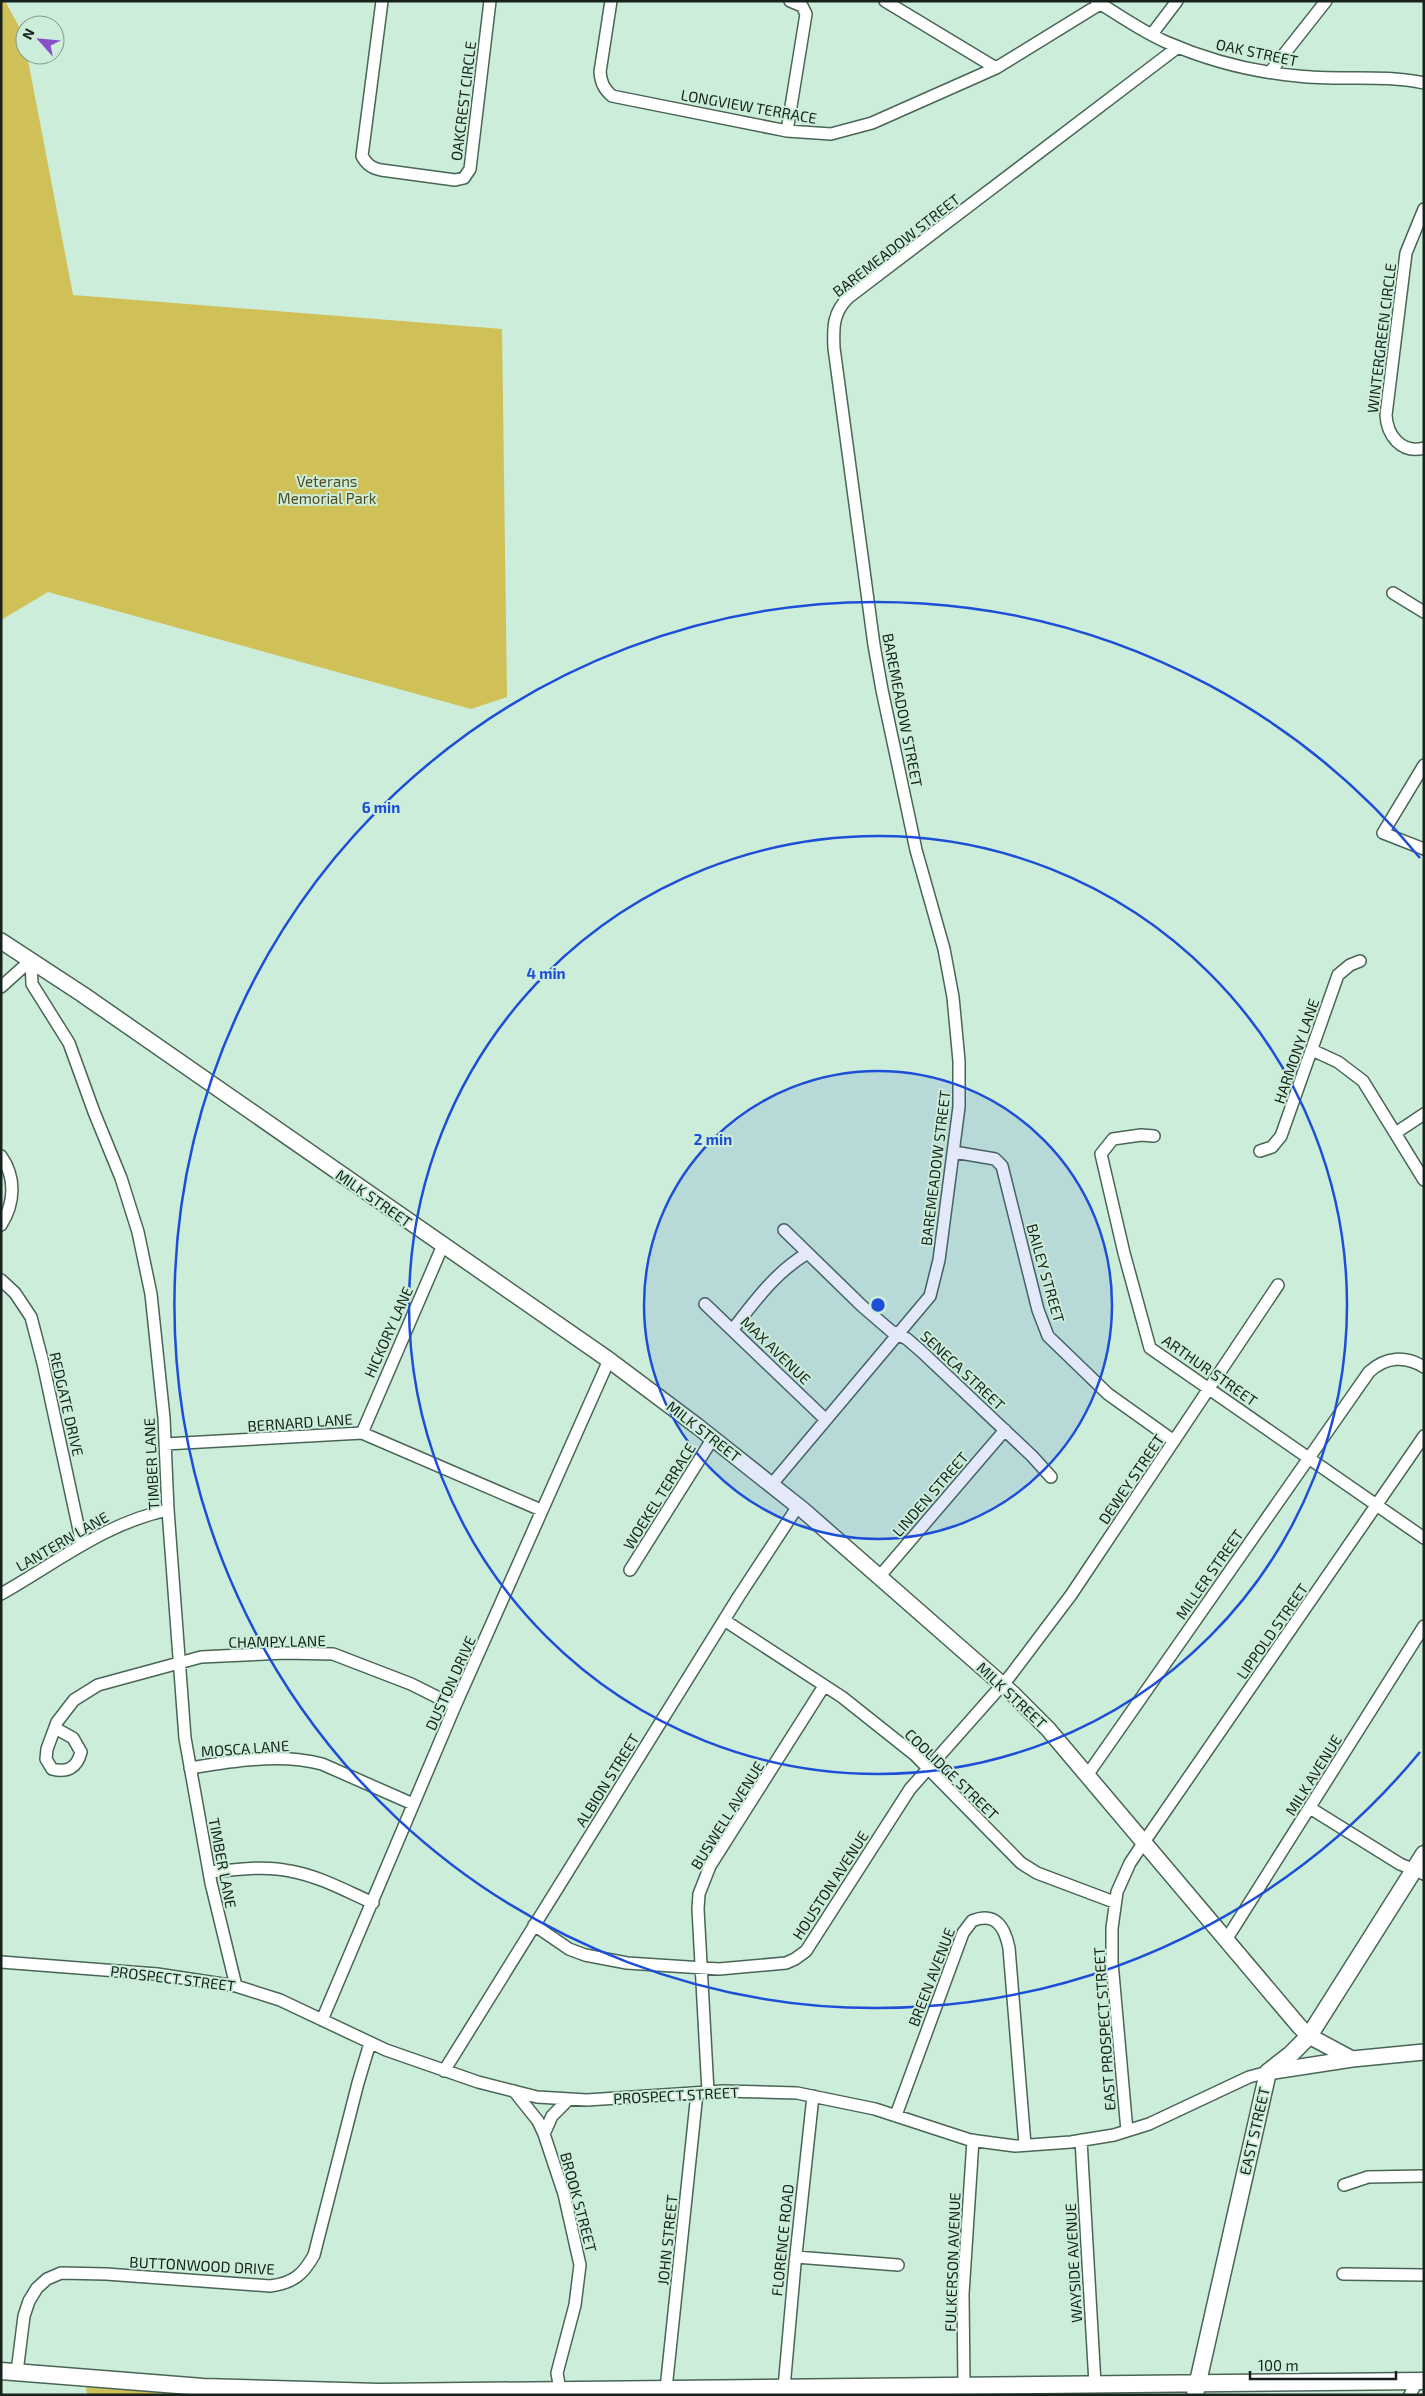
<svg xmlns="http://www.w3.org/2000/svg" width="1425" height="2396" font-family="'Exo 2',sans-serif">
<style>
.green{fill:#cfc058}
.lines{fill:none;stroke-linecap:round;stroke-linejoin:round}
.minor-casing{stroke:#496555;stroke-width:14}
.tertiary-casing{stroke:#496555;stroke-width:18}
.secondary-casing{stroke:#496555;stroke-width:19}
.minor{stroke:#fff;stroke-width:11}
.tertiary{stroke:#fff;stroke-width:15}
.secondary{stroke:#fff;stroke-width:16}
.ring{fill:none;stroke:#1d4ed8;stroke-width:2.5}
.labels{text-anchor:middle;dominant-baseline:central;stroke-width:4;stroke-linejoin:round;paint-order:stroke}
.street-label{font-size:15px;fill:#16221b;stroke:#ccedd9}
.park-label{font-size:15px;fill:#524c20;stroke:#ccedd9}
.centre{fill:#1d4ed8;stroke:#ccedd9;stroke-width:2.5}
.ring-label{font-size:15px;text-anchor:middle;font-weight:bold;fill:#1d4ed8;stroke:#ccedd9;stroke-width:4;stroke-linejoin:round;paint-order:stroke}
</style>
<rect width="100%" height="100%" fill="#ccedd9"/>
<path class="green" d="M5 1 23 34 25 55H27L73 295 502 329 507 697 471 709 48 592 1 620V2Z
M86 2387 197 2395H87Z"/>
<g class="lines">
<defs>
<path id="minor" d="M382 1 362 156C367 165 372 168 381 170L455 180 464 178 470 169 490 1
M611 1 600 72C601 83 604 89 612 96L787 131 831 134 872 123 996 68 1100 4
M885 1 996 68
M1096 1C1119 15 1141 31 1166 42 1207 60 1254 72 1298 76 1341 81 1382 74 1424 83
M1152 34 1177 1
M1270 72 1326 1
M787 131 806 14 802 6 790 1
M1424 209 1406 253 1386 415C1387 435 1401 454 1424 448
M1393 593 1424 612
M1424 765 1383 833 1424 849
M31 960 32 984 69 1043 94 1112 121 1178 138 1232 151 1294 164 1418 168 1510 185 1738 211 1883 236 1986
M1 987 31 960
M1312 1050 1338 1062 1363 1081 1424 1180
M1397 1132 1424 1114
M1154 1136 1141 1135 1113 1139 1101 1154 1124 1253 1150 1348 1424 1538
M1260 1151 1272 1147 1281 1136 1338 975 1350 965 1360 961
M954 1152 995 1159 1002 1166 1038 1310 1048 1336 1108 1394 1174 1441
M1 1156C16 1177 15 1203 1 1225
M784 1230 862 1306 891 1331 907 1339 922 1352 1032 1456 1051 1477
M1 1280 15 1293 31 1317 43 1363 82 1544
M705 1304 825 1419
M733 1329C756 1300 774 1274 806 1254
M362 1433 443 1245
M165 1444 362 1433 541 1510
M772 1484 930 1296 939 1260 959 1107V1061L953 997 944 949 916 850 882 690 874 645 834 348C833 327 833 312 849 297L1178 47
M630 1570 713 1438
M879 1577 1005 1430
M1 1594C56 1563 105 1523 168 1510
M724 1620 842 1697 915 1755 1021 1863 1037 1873 1114 1902
M55 1728 73 1738 81 1752C77 1768 67 1773 52 1769L46 1759 47 1749 57 1722 74 1700 98 1685 201 1657 285 1653 333 1654 411 1684 455 1706
M190 1768C233 1761 280 1753 322 1764L413 1804
M1088 1774 1369 1372C1385 1357 1405 1355 1424 1367
M1310 1808 1400 1864 1424 1874
M209 1872C236 1870 264 1865 290 1871 319 1876 346 1891 373 1903
M534 1925 569 1949 585 1955 627 1963 719 1969 786 1963 795 1959 806 1951 910 1789 1010 1676 1071 1595 1278 1285
M1226 1940 1424 1626
M1 1962 157 1974 236 1986 280 2000 386 2050 478 2082 537 2097 587 2100 723 2091 797 2093 875 2109 970 2140 1015 2146 1071 2142 1114 2135 1149 2124 1249 2077 1268 2072
M322 2020 455 1706 609 1360
M444 2071 739 1596 798 1506
M514 2091 538 2121 544 2134
M708 2092 698 1909 699 1894 710 1866 824 1686
M896 2115 963 1933 972 1921C996 1911 1005 1928 1009 1948L1025 2145
M1127 2131 1112 1962V1928L1117 1892 1130 1863 1144 1842 1424 1436
M1081 2140 1095 2384
M1344 2185 1368 2177 1424 2176
M796 2257 898 2265
M1343 2274 1424 2275
M17 2372 24 2316 29 2301 37 2288 47 2279 61 2273 106 2274 270 2286C293 2283 303 2275 314 2255L358 2083 370 2043
M964 2386 963 2294 973 2140
M784 2388 795 2264 813 2096
M666 2389 697 2093
M561 2395 557 2373 575 2305 580 2265 564 2194 544 2134 552 2116 569 2099
M1410 2395 1417 2381"/>
<path id="tertiary" d="M1 941 82 994 609 1360 697 1426 803 1510 1013 1694 1048 1729 1299 2026 1309 2036 1352 2059
M1268 2072 1352 2059 1424 2052"/>
<path id="secondary" d="M1 2371 203 2387 379 2392 1424 2381
M1195 2395 1268 2072 1291 2054 1309 2036 1424 1854"/>
</defs>
<use href="#minor" class="minor-casing"/>
<use href="#tertiary" class="tertiary-casing"/>
<use href="#secondary" class="secondary-casing"/>
<use href="#minor" class="minor"/>
<use href="#tertiary" class="tertiary"/>
<use href="#secondary" class="secondary"/>
</g>
<circle cx="878" cy="1305" r="234" fill="#1d4ed8" fill-opacity=".12"/>
<g class="ring">
<circle cx="878" cy="1305" r="234"/>
<circle cx="878" cy="1305" r="469"/>
<path d="M1420 1752A703 703 0 1 1 1420 858"/>
</g>
<g class="labels">
<g class="street-label">
<text transform="translate(1257 52) rotate(12)">OAK STREET</text>
<text transform="translate(463 101) rotate(-83)">OAKCREST CIRCLE</text>
<text transform="translate(749 106) rotate(10)">LONGVIEW TERRACE</text>
<text transform="translate(896 245) rotate(-38)">BAREMEADOW STREET</text>
<text transform="translate(1381 338) rotate(-83)">WINTERGREEN CIRCLE</text>
<text transform="translate(903 710) rotate(79)">BAREMEADOW STREET</text>
<text transform="translate(1296 1051) rotate(-71)">HARMONY LANE</text>
<text transform="translate(935 1168) rotate(-83)">BAREMEADOW STREET</text>
<text transform="translate(374 1198) rotate(35)">MILK STREET</text>
<text transform="translate(1046 1273) rotate(74)">BAILEY STREET</text>
<text transform="translate(388 1332) rotate(-66)">HICKORY LANE</text>
<text transform="translate(776 1350) rotate(44)">MAX AVENUE</text>
<text transform="translate(963 1370) rotate(43)">SENECA STREET</text>
<text transform="translate(1210 1370) rotate(35)">ARTHUR STREET</text>
<text transform="translate(67 1404) rotate(77)">REDGATE DRIVE</text>
<text transform="translate(300 1422) rotate(-4)">BERNARD LANE</text>
<text transform="translate(704 1431) rotate(38)">MILK STREET</text>
<text transform="translate(151 1464) rotate(-93)">TIMBER LANE</text>
<text transform="translate(1131 1479) rotate(-56)">DEWEY STREET</text>
<text transform="translate(930 1494) rotate(-49)">LINDEN STREET</text>
<text transform="translate(659 1496) rotate(-58)">WOEKEL TERRACE</text>
<text transform="translate(62 1541) rotate(-30)">LANTERN LANE</text>
<text transform="translate(1209 1574) rotate(-55)">MILLER STREET</text>
<text transform="translate(1272 1631) rotate(-55)">LIPPOLD STREET</text>
<text transform="translate(277 1641) rotate(-1)">CHAMPY LANE</text>
<text transform="translate(450 1683) rotate(-66)">DUSTON DRIVE</text>
<text transform="translate(1012 1695) rotate(43)">MILK STREET</text>
<text transform="translate(245 1748) rotate(-4)">MOSCA LANE</text>
<text transform="translate(952 1774) rotate(44)">COOLIDGE STREET</text>
<text transform="translate(1313 1775) rotate(-58)">MILK AVENUE</text>
<text transform="translate(607 1780) rotate(-58)">ALBION STREET</text>
<text transform="translate(727 1815) rotate(-58)">BUSWELL AVENUE</text>
<text transform="translate(223 1863) rotate(79)">TIMBER LANE</text>
<text transform="translate(830 1885) rotate(-57)">HOUSTON AVENUE</text>
<text transform="translate(931 1977) rotate(-69)">BREEN AVENUE</text>
<text transform="translate(173 1978) rotate(7)">PROSPECT STREET</text>
<text transform="translate(1104 2029) rotate(-94)">EAST PROSPECT STREET</text>
<text transform="translate(676 2095) rotate(-3)">PROSPECT STREET</text>
<text transform="translate(1254 2131) rotate(-77)">EAST STREET</text>
<text transform="translate(579 2202) rotate(75)">BROOK STREET</text>
<text transform="translate(667 2240) rotate(-84)">JOHN STREET</text>
<text transform="translate(782 2240) rotate(-84)">FLORENCE ROAD</text>
<text transform="translate(952 2262) rotate(-88)">FULKERSON AVENUE</text>
<text transform="translate(1073 2263) rotate(-93)">WAYSIDE AVENUE</text>
<text transform="translate(202 2265) rotate(3)">BUTTONWOOD DRIVE</text>
</g>
<g class="park-label">
<text x="327" y="481">Veterans<tspan x="327" dy="17">Memorial Park</tspan></text>
</g>
</g>
<circle cx="878" cy="1305" r="8" class="centre"/>
<g class="ring-label">
<text x="381" y="813">6 min</text>
<text x="546" y="979">4 min</text>
<text x="713" y="1145">2 min</text>
</g>
<rect width="1425" height="2396" fill="none" stroke="#16221b" stroke-width="5"/>
<g transform="translate(40 40) rotate(297)"><circle r="24" fill="#ccedd9" stroke="#839c8d"/>
<path d="M0-4L9 19L0 12L-9 19Z" fill="#8850c7"/>
<text y="-8" font-size="14" font-weight="bold" text-anchor="middle" fill="#16221b">N</text>
</g>
<path d="M1250 2371v8h146v-8" fill="none" stroke="#16221b" stroke-width="2.5"/>
<text x="1258" y="2371" font-size="15" fill="#16221b" stroke="#ccedd9" stroke-width="4" paint-order="stroke">100 m</text>
</svg>
